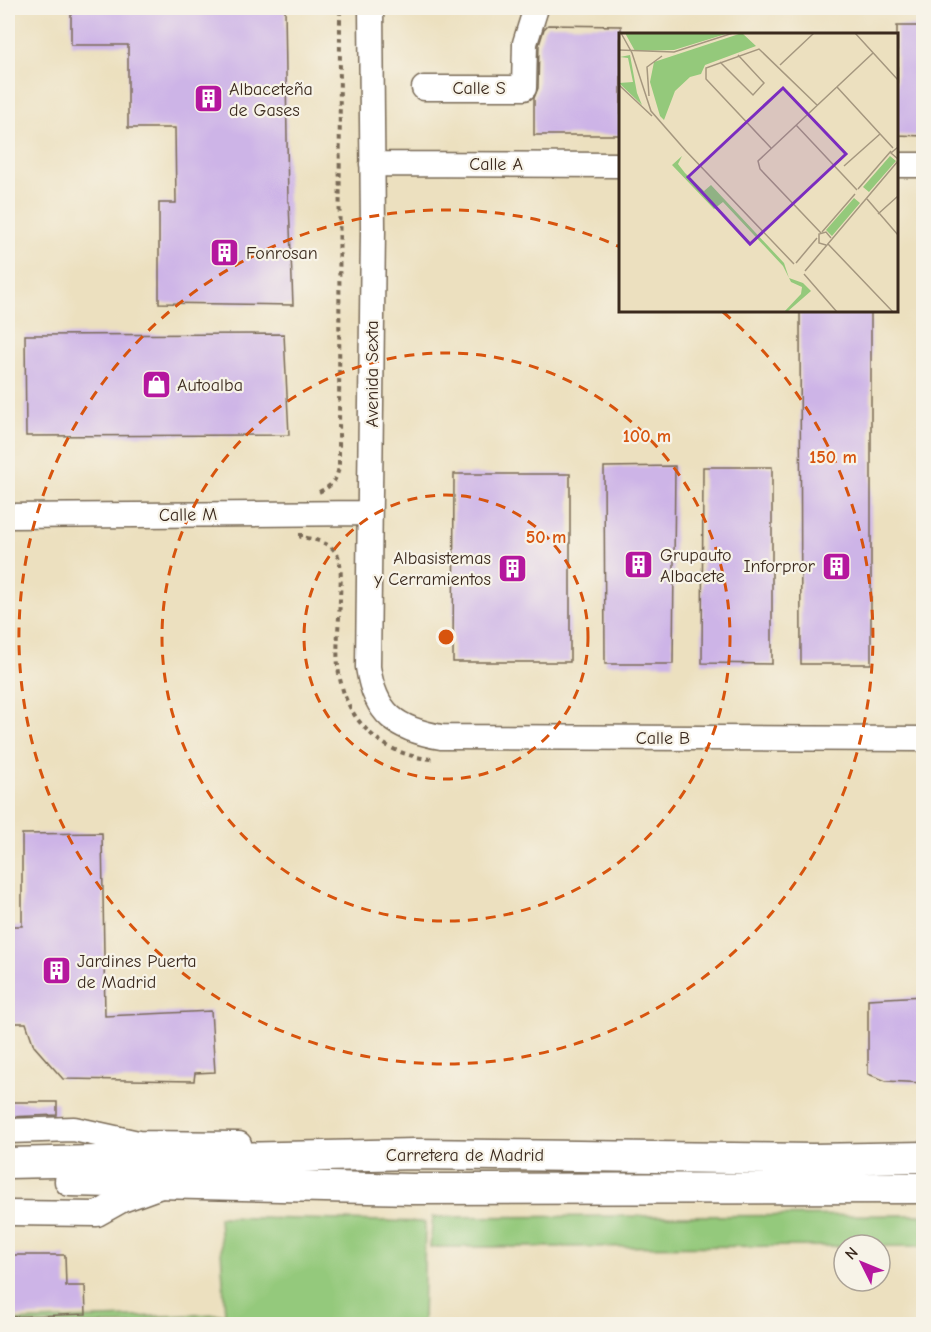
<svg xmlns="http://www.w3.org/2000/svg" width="931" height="1332" font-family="'Comic Neue',sans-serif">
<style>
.green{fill:#94c97b;stroke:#687a4c;stroke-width:1.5}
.building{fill:#cdb4e7}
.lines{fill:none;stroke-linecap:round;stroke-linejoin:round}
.minor-casing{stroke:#796a56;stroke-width:27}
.major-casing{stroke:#796a56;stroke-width:33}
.path{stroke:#796a56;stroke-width:4;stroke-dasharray:4.5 4.5;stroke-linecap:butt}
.minor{stroke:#fff;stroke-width:24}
.major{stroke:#fff;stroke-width:30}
.ring{fill:none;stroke:#d7540e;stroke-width:3;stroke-dasharray:10 8}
.labels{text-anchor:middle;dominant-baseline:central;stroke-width:4.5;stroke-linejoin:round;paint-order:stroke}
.street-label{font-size:18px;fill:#3b2a1e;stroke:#f7f3e8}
.poi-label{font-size:18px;fill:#3b2a1e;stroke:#f7f3e8;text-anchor:start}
.inset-road{fill:none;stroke:#a5977f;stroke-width:1.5}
.view{fill:#7b2cbf;fill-opacity:0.15;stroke:#7b2cbf;stroke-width:3}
.inset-edge{fill:none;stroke:#3b2a1e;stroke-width:3}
.centre{fill:#d7540e;stroke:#f7f3e8;stroke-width:3}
.ring-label{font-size:18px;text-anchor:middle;font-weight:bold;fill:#d7540e;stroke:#f7f3e8;stroke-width:4.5;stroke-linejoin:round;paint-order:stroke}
</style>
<rect width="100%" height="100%" fill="#f7f3e8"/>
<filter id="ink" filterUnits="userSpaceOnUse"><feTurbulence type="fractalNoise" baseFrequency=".0167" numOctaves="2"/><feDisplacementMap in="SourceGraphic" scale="12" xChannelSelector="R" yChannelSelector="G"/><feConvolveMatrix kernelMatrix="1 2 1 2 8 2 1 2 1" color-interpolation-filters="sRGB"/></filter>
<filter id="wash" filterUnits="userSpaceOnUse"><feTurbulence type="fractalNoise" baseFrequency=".008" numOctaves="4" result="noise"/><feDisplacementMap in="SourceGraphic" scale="24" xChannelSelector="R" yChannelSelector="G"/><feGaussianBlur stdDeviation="1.35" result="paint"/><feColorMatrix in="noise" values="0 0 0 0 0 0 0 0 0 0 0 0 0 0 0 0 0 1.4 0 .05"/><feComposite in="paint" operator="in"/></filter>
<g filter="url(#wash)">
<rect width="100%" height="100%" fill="#ece0bf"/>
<path class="green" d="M923 1215V1246L430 1247 433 1217Z
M219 1217 425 1222 423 1324H8V1321L225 1314Z"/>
<g id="blocks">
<path class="building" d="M71 8H285L288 202H289L293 305 159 303V203H176L175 128H128V45H71Z
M548 25 621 26V135H534V98L538 88 539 45 544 29Z
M897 26H924V136L897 135Z
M800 310H871V664H801Z
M284 334 289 435 26 436 25 335Z
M675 466 673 664H605L604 467Z
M703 467H772V664L702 663Z
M454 474H570V662H453Z
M102 833 105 1016 211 1011 215 1072 195 1073 194 1081 63 1079 34 1046 26 1023H8V926H22V834Z
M924 996V1083L886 1081 868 1074V999Z
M8 1102H57V1115L8 1117Z
M8 1255H65L66 1286H85L86 1314 8 1317Z"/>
</g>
</g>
<g filter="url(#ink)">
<use href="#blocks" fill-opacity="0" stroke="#796a56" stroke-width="1.5"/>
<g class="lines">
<defs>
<path id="minor" d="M371 8 373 229 368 667C375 714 396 729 441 737L924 739
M424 88H524L525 43 536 8
M372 164 620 165
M896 165H924
M8 516 369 513
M8 1131 74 1129 138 1143 239 1144
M8 1213 97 1214 122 1200 158 1187"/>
<path id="major" d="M8 1163 415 1154 813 1159 924 1157
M70 1181 413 1189 924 1188"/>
</defs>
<use href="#minor" class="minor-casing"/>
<use href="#major" class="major-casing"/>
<path class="path" d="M319 492C332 486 337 480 339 466L340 8
M301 533V537C313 539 330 542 337 554 343 564 340 589 340 600 339 627 334 657 341 683 351 727 389 757 433 759"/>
<use href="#minor" class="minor"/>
<use href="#major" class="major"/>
</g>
</g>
<g class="ring">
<circle cx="446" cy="637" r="142"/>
<circle cx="446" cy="637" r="284"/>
<path d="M723 312A427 427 0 1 1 620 247"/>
</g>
<defs>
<symbol id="building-square" viewBox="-11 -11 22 22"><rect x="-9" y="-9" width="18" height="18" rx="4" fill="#b5179e" stroke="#f7f3e8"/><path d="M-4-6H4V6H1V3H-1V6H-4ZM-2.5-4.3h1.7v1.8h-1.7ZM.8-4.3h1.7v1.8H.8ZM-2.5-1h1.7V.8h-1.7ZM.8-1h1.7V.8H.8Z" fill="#fff"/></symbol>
<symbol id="shop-square" viewBox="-11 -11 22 22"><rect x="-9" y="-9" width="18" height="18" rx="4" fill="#b5179e" stroke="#f7f3e8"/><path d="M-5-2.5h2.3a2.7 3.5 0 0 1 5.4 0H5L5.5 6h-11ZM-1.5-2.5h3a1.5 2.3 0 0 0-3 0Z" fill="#fff"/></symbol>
</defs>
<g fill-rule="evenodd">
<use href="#building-square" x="192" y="82" width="33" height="33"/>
<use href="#building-square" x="208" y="236" width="33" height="33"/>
<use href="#shop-square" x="140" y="368" width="33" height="33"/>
<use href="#building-square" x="622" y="548" width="33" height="33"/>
<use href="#building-square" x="820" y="550" width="33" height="33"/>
<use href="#building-square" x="496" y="552" width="33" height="33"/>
<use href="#building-square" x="40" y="954" width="33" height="33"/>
</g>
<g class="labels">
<g class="street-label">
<text x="479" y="88">Calle S</text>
<text x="496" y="164">Calle A</text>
<text transform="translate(372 374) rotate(-90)">Avenida Sexta</text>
<text transform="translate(188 515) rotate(-1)">Calle M</text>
<text x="663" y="738">Calle B</text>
<text x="465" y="1155">Carretera de Madrid</text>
</g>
<g class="poi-label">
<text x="229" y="89">Albaceteña<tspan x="229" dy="21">de Gases</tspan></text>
<text x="246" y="253">Fonrosan</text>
<text x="177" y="385">Autoalba</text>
<text x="660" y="555">Grupauto<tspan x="660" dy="21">Albacete</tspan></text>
<text x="491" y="558" text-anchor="end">Albasistemas<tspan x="491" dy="21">y Cerramientos</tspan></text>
<text x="815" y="566" text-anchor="end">Inforpror</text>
<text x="77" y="961">Jardines Puerta<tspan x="77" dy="21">de Madrid</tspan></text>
</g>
</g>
<g transform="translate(619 33)">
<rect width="279" height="279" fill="#ece0bf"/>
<path d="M6 0H110L55 17 16 18ZM123 0 137 13 86 32 82 41 71 44 56 58 45 87 41 83 31 49 35 29ZM11 22 18 60 23 72 0 50 14 49 9 25 1 24ZM63 123 59 131 66 140 85 158 92 152 165 230 170 245 184 250 192 258 168 279H165L182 261 183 254 172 249 164 233 104 169 95 176 53 132ZM271 123 277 128 250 159 244 154ZM235 165 241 170 213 203 207 197Z" fill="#94c97b"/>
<path class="inset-road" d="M2 0 13 20 32 78 67 118M236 0 279 47M0 17 55 19 114 0M101 29 134 62 145 50 119 22M161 32 195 0M0 52 33 83M218 54 274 115M30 63 28 34 43 23M177 92 238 157M279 114 272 120 279 126M152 115 87 46V35L140 16 198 72M67 118 175 231M225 133 261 101M239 156 272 118M248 166 279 202M259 181 279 163M203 199 236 161M202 200 141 136 139 128 254 20M209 211 274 279M207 212 200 210V201L207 199 212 205M177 230 198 205M186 238 279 128M185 241 218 279"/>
<path class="view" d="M164 55 227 121 131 211 69 144Z"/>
<rect width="279" height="279" class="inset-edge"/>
</g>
<circle cx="446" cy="637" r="9" class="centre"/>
<g class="ring-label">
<text x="647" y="442">100 m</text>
<text x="833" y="463">150 m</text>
<text x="546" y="543">50 m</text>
</g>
<rect width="931" height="1332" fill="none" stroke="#f7f3e8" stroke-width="30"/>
<g transform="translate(862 1263) rotate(313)"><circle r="28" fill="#f7f3e8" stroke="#aca397" stroke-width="1.5"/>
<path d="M0-4.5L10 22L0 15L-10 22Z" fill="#b5179e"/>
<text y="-9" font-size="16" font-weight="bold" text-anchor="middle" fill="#3b2a1e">N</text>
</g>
</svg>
